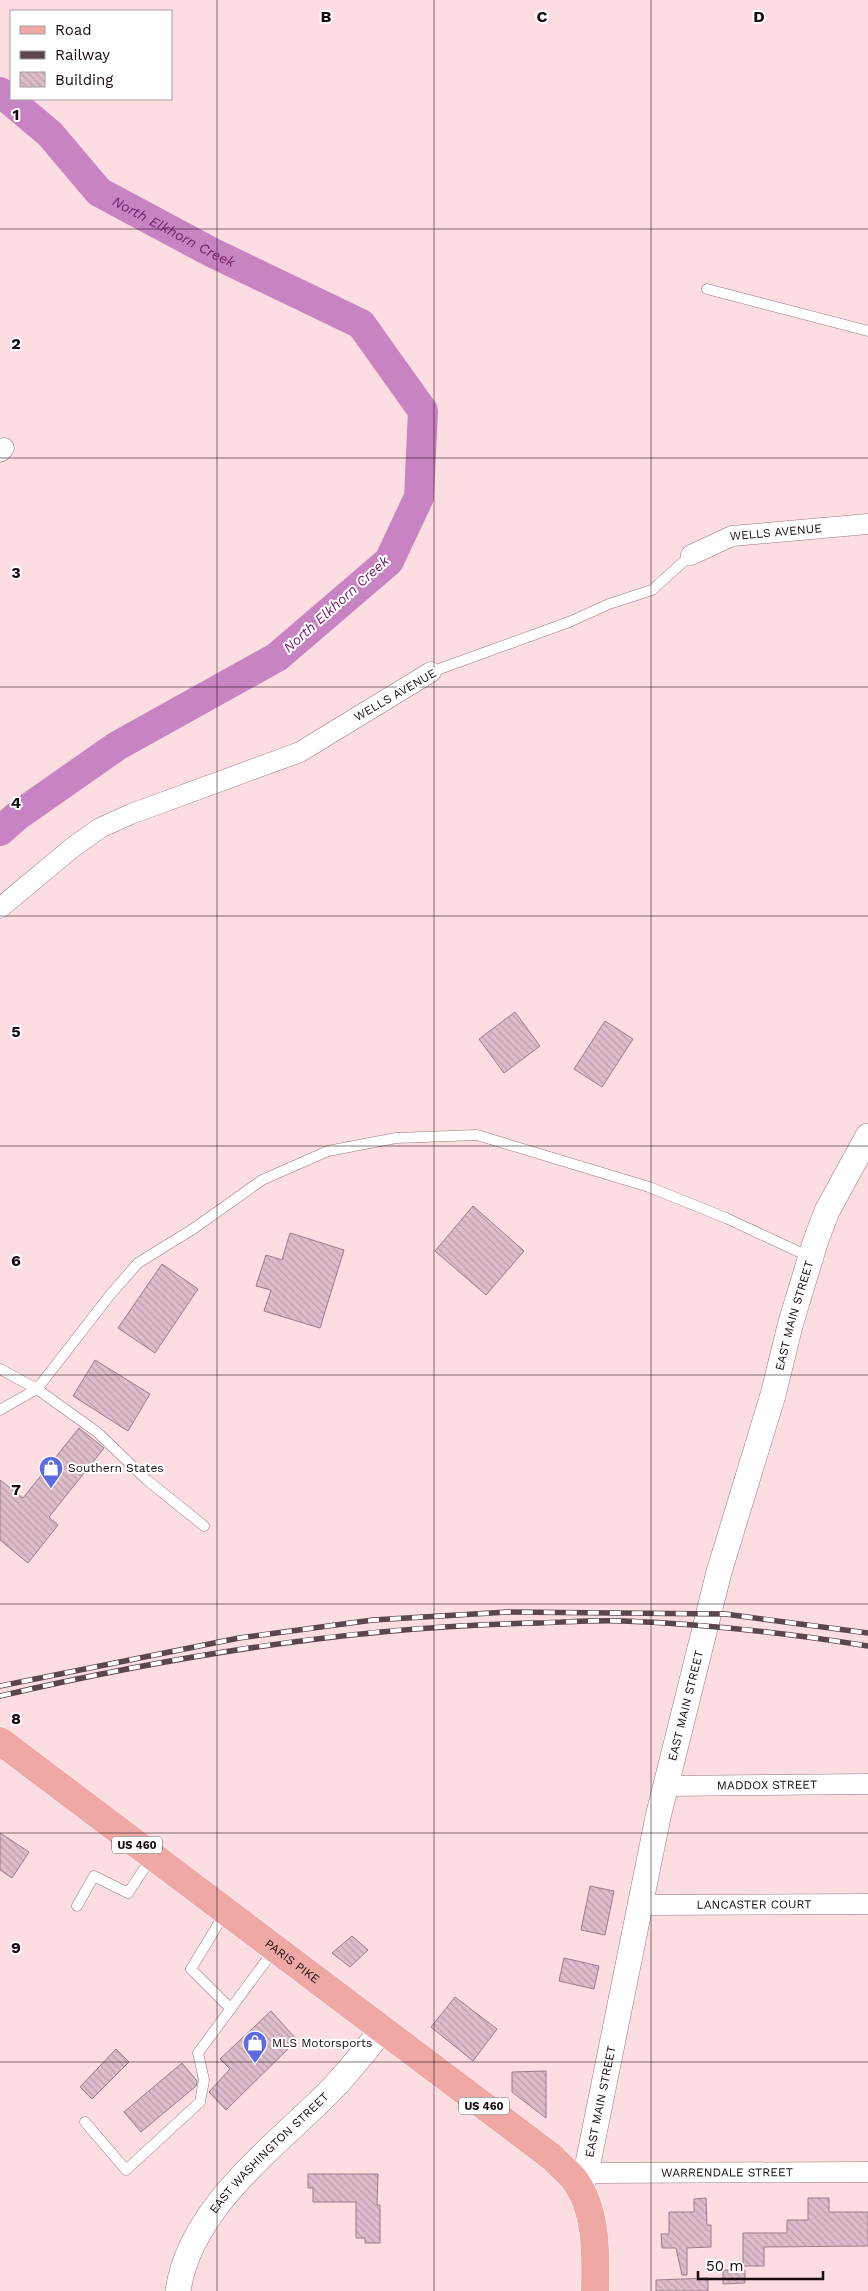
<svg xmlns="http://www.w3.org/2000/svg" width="868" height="2291" font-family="'Work Sans',sans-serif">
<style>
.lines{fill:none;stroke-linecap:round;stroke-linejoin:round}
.river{stroke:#c883c2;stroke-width:30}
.building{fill:url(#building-back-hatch);stroke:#9b7c8b}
.service-casing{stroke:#9a787e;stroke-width:11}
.minor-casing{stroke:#9a787e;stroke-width:21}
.tertiary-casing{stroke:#9a787e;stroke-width:26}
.primary-casing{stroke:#fff;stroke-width:29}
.service{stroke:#fff;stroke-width:10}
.minor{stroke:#fff;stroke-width:20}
.tertiary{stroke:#fff;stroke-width:25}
.primary{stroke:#efa8a4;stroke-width:28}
.rail-casing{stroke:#59474b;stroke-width:5.5}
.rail{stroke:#fff;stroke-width:4;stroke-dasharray:11;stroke-linecap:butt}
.grid{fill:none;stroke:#190c0f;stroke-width:1;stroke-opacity:0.55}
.labels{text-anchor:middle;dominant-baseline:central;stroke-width:4;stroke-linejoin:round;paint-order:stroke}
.shield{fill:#fff;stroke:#5e5557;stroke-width:1}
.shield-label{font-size:11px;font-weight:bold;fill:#190c0f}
.street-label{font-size:12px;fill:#190c0f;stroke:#fff}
.poi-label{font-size:12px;fill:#190c0f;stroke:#fff;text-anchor:start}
.water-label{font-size:14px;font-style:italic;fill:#73206f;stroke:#fff}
.grid-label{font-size:16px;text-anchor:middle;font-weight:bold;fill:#190c0f;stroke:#fff;stroke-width:4;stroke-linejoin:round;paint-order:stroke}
</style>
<defs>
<pattern id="building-back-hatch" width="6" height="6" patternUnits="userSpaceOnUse" patternTransform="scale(1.25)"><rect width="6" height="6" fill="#ddbccb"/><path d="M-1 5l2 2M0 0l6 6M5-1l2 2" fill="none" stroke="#bda0ad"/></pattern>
</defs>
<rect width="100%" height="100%" fill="#fbdde2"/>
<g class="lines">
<path class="river" id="s1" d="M0 92 50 134 99 192 211 252 361 324 423 411 419 497 389 561 277 657 117 746 17 816 0 831"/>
</g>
<path class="building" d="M515 1012 540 1046 504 1073 479 1039Z
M605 1021 633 1039 602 1087 574 1069Z
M473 1206 524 1251 486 1295 435 1251Z
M290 1233 344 1250 320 1328 264 1311 271 1290 256 1286 266 1255 282 1260Z
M162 1264 198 1289 155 1353 118 1328Z
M95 1360 150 1394 128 1431 73 1396Z
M79 1428 104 1448 49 1517 58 1525 28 1563 0 1540V1480L23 1498Z
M0 1833 29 1852 12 1878 0 1870Z
M590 1886 614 1891 605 1935 581 1930Z
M352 1936 368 1950 350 1967 332 1953Z
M564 1958 599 1966 594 1989 559 1981Z
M455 1997 497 2029 473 2061 431 2027Z
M271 2011 297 2040 226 2110 209 2092 230 2069 220 2059Z
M116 2049 129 2062 92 2099 80 2087Z
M182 2063 197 2081 196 2086 141 2132 124 2112Z
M546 2071V2118L512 2092V2072Z
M308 2174H378L377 2205H380V2243H365V2238H356V2202H313V2188H308Z
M706 2198 707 2225H711V2247L687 2248V2275H682L676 2248H662L661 2234H669V2212H694V2199Z
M808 2198H829V2212H868V2246L764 2247V2266H743V2233H787V2220H808Z
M723 2270H745V2283L723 2284Z
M708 2278V2291H656V2280Z"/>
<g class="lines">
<defs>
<path id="service" d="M707 289 868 331
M431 672 569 622 609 604 652 590 691 555
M0 1369 37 1389 110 1295 138 1263 193 1229 262 1180 328 1151 396 1138 477 1135 649 1187 726 1218 810 1257
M0 1410 37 1389 97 1432 147 1480 204 1526
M77 1906 94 1876 128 1893 152 1857
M225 1913 191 1969 231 2009
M85 2122 126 2170 200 2102 204 2080 198 2053 274 1950"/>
<g id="minor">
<path d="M0 452 4 448"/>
<path id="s2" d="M691 555 732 536 868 524"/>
<path d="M0 908 72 848 100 828 131 814 300 752 431 672"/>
<path id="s3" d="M666 1786 868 1784"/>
<path id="s4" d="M640 1905 868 1904"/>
<path id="s5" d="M586 2173 868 2172"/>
</g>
<g id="tertiary">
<path id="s6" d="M580 2189 586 2173 658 1817 719 1572 773 1395 791 1322 816 1240 827 1211 868 1136"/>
<path id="s7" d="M178 2291C190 2206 278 2145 334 2087 351 2069 367 2048 383 2029"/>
</g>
<g id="primary">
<path id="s8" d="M0 1741 553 2158C559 2165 567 2171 573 2178 597 2208 596 2254 595 2291"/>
</g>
</defs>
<use href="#service" class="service-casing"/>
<use href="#minor" class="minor-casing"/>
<use href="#tertiary" class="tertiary-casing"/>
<use href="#primary" class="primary-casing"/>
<use href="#service" class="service"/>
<use href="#minor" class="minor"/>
<use href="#tertiary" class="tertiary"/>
<use href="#primary" class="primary"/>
<defs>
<path id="rail" d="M0 1686 239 1638 373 1620 508 1612 725 1614 868 1633
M0 1696C177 1655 357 1626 539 1623 567 1622 595 1620 623 1621 705 1624 787 1633 868 1646"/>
</defs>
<use href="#rail" class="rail-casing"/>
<use href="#rail" class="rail"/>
</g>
<path class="grid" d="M217 0V2291M434 0V2291M651 0V2291M0 229H868M0 458H868M0 687H868M0 916H868M0 1146H868M0 1375H868M0 1604H868M0 1833H868M0 2062H868"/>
<defs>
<symbol id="shop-pin" viewBox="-11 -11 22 30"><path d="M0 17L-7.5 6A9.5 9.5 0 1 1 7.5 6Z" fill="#5e6ae1" stroke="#fff"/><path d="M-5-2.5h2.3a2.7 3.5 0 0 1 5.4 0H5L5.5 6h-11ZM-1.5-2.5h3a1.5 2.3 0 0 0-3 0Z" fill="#fff"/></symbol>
</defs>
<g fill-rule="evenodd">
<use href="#shop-pin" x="37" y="1454" width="28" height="38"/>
<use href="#shop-pin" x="241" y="2029" width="28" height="38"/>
</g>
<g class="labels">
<g class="shield">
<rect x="112" y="1836.5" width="50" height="17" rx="4"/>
<rect x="459" y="2097.5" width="50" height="17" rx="4"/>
</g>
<g class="shield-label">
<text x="137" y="1845">US 460</text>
<text x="484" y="2106">US 460</text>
</g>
<g class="street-label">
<text stroke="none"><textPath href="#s2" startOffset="89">WELLS AVENUE</textPath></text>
<text transform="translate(395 695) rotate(-30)">WELLS AVENUE</text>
<text stroke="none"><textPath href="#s6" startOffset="900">EAST MAIN STREET</textPath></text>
<text stroke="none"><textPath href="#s6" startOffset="495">EAST MAIN STREET</textPath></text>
<text stroke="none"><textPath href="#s3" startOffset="101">MADDOX STREET</textPath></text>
<text stroke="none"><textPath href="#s4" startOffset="114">LANCASTER COURT</textPath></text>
<text stroke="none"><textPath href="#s8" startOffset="366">PARIS PIKE</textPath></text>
<text stroke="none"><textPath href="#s6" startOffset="90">EAST MAIN STREET</textPath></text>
<text stroke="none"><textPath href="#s7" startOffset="169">EAST WASHINGTON STREET</textPath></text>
<text stroke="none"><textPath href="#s5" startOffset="141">WARRENDALE STREET</textPath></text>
</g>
<g class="poi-label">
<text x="68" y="1468">Southern States</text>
<text x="272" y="2043">MLS Motorsports</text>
</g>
<g class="water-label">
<text stroke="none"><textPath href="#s1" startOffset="226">North Elkhorn Creek</textPath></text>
<text transform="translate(336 604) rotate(-42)">North Elkhorn Creek</text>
</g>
</g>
<g class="grid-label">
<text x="326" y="22">B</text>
<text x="542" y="22">C</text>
<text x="759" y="22">D</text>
<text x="16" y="120">1</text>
<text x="16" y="349">2</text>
<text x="16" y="578">3</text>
<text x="16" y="808">4</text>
<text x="16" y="1037">5</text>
<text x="16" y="1266">6</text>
<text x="16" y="1495">7</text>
<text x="16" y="1724">8</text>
<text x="16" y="1953">9</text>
</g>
<rect x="10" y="10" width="162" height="90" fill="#ffffff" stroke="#a39e9f"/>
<rect x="20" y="26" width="25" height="8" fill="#efa8a4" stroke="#a39e9f"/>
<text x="55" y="35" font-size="15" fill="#190c0f">Road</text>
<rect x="20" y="51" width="25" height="8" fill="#59474b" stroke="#a39e9f"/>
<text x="55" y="60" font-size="15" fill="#190c0f">Railway</text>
<rect x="20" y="72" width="25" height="15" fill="url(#building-back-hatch)" stroke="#a39e9f"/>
<text x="55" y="85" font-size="15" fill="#190c0f">Building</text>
<path d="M698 2271v8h125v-8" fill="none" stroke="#190c0f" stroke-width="2.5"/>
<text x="706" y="2271" font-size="15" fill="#190c0f" stroke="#ffffff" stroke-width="4" paint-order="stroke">50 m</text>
</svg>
